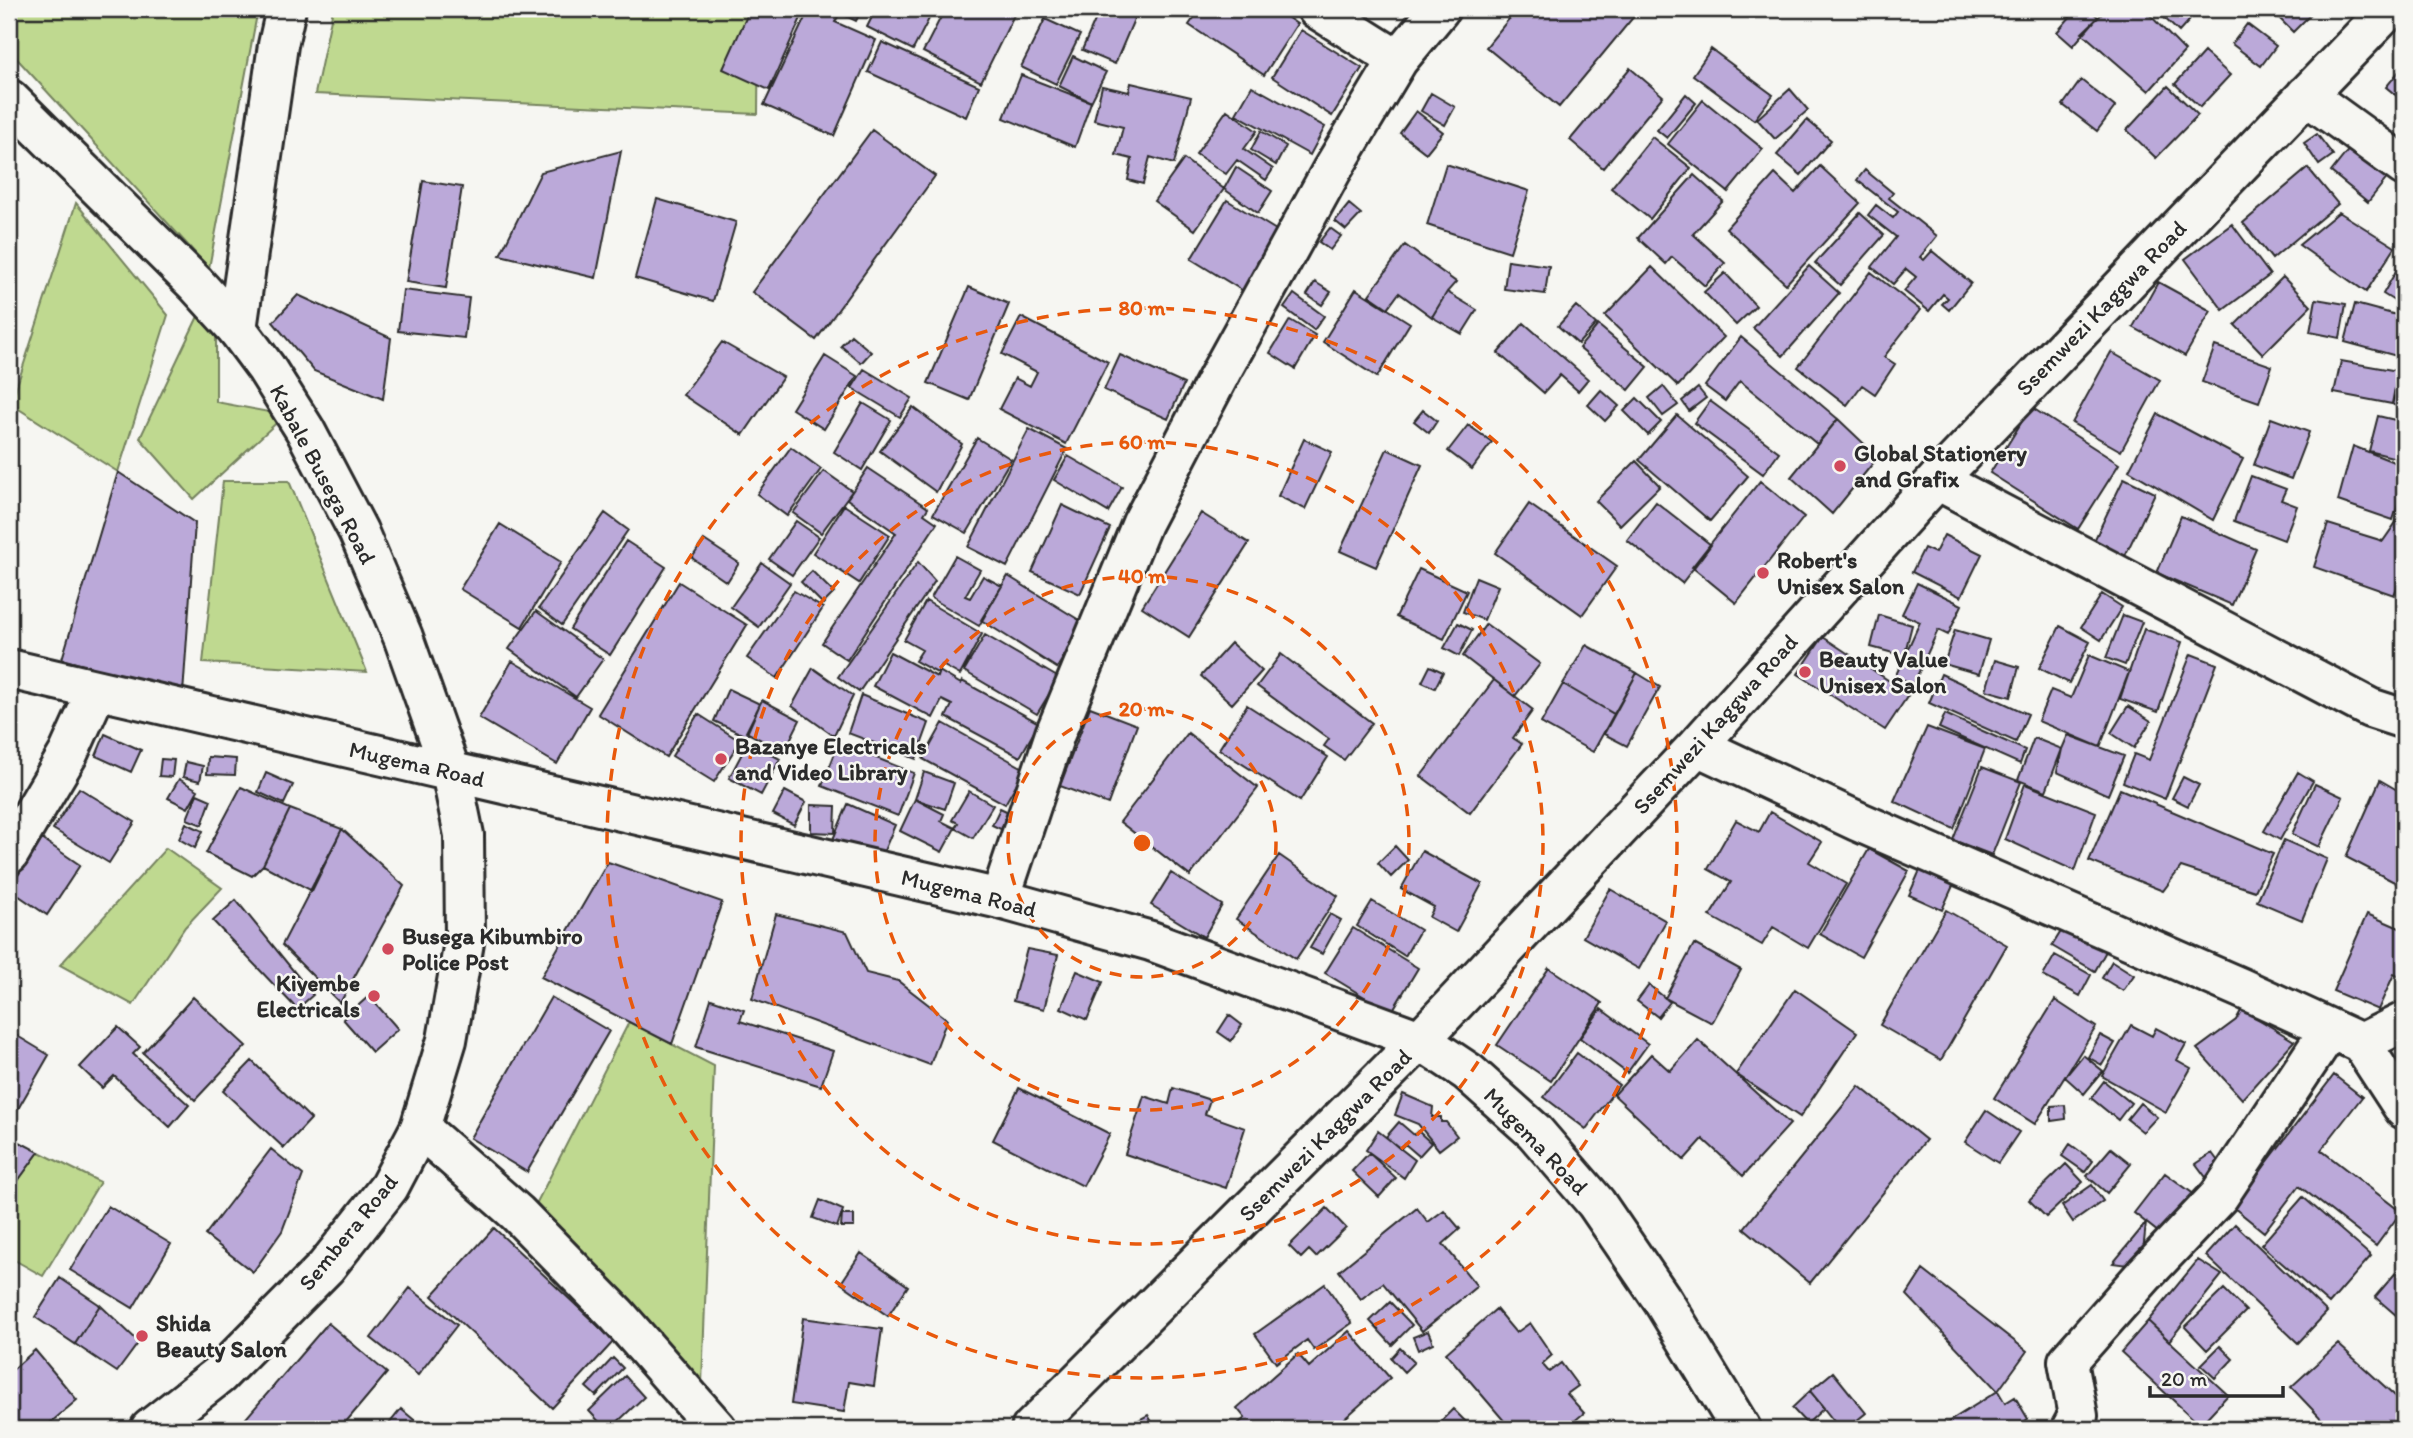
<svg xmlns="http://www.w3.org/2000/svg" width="2413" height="1438" font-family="Itim,sans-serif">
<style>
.green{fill:#bfd990;stroke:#75825e;stroke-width:2}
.building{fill:#bba9d9;stroke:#2b2b2b;stroke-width:2}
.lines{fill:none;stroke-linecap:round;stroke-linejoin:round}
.minor-casing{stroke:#2b2b2b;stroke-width:44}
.tertiary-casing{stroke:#2b2b2b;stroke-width:44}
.minor{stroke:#f6f6f2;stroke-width:38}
.tertiary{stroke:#f6f6f2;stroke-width:38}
.ring{fill:none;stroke:#e8590c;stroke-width:3.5;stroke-dasharray:12 9}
.poi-dot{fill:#d1495b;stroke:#f6f6f2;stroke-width:2.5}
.labels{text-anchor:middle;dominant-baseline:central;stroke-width:5;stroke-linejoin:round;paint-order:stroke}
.street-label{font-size:23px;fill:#2b2b2b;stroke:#f6f6f2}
.poi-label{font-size:23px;font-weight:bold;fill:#2b2b2b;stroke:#f6f6f2;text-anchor:start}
.centre{fill:#e8590c;stroke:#f6f6f2;stroke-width:3.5}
.ring-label{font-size:21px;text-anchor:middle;font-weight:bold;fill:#e8590c;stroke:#f6f6f2;stroke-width:5;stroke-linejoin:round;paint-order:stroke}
</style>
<rect width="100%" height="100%" fill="#f6f6f2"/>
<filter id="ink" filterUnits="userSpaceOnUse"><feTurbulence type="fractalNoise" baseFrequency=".0143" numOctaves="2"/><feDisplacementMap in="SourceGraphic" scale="14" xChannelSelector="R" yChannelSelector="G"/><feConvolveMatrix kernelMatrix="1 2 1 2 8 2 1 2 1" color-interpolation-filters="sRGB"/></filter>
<g filter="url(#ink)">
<path class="green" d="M9 9H258L209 268 9 50Z
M333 9H759L758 114 315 94Z
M76 203 168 315 118 472 11 404Z
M201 310 216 329V402L285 415 194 499 140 438Z
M223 481H289L367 672 203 663Z
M166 848 222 888 185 927 133 1005 60 965Z
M629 1022 714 1066 702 1384 535 1206Z
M39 1152 100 1182 43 1276 9 1257V1193Z"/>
<path class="building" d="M750 9H805L769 90 723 69Z
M809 9H831L840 13 835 22 876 40 834 136 764 105Z
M832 9H862L856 21Z
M876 9H934L913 50 867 27Z
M945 9H1017L981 82 923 52Z
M1100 9H1116L1135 17 1115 64 1082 50Z
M1200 9H1275L1297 24 1264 75 1189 25Z
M1517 9H1640L1559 107 1486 47Z
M2077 9H2089L2098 17 2073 46 2057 32Z
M2107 9H2144L2185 51 2149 91 2082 33Z
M2155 9H2196L2198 11 2179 32Z
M2270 9H2316L2293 32Z
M1045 19 1080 35 1056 84 1021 67Z
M2247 24 2276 46 2261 66 2232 44Z
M1301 30 1362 68 1332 116 1272 77Z
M882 42 979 86 966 117 868 72Z
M1711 49 1773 95 1754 120 1693 75Z
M2204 52 2230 75 2200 107 2175 84Z
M1073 56 1106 72 1091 102 1059 86Z
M2404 65V102L2386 87Z
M1630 68 1663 96 1603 168 1570 140Z
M1021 75 1091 102 1075 147 1004 118Z
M2081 80 2115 107 2097 131 2063 105Z
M1131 83 1191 97 1174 164 1150 157 1143 184 1128 180 1132 159 1116 155 1123 127 1094 120 1102 86 1129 92Z
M1252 86 1325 127 1310 155 1236 114Z
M2168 86 2198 115 2156 158 2127 130Z
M1790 89 1808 110 1775 139 1757 119Z
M1431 93 1455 107 1445 125 1421 111Z
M1686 94 1696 103 1667 138 1657 130Z
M1703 100 1763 149 1728 192 1668 144Z
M1227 110 1257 131 1244 149 1273 169 1266 180 1237 160 1226 174 1196 154Z
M1416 111 1443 132 1426 153 1400 133Z
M1807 120 1831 140 1801 175 1777 155Z
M872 130 935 176 816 340 752 292Z
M1261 131 1286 146 1276 165 1251 150Z
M2317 134 2333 155 2319 165 2304 143Z
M1652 137 1691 168 1650 219 1611 188Z
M2350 148 2388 177 2368 202 2331 172Z
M621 151 596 278 500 255 541 172Z
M1184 159 1224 189 1195 230 1154 201Z
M1446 164 1529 191 1510 252 1427 225Z
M1820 166 1860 203 1786 284 1726 228 1775 174 1795 193Z
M1236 167 1272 191 1258 213 1224 189Z
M2308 168 2338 204 2272 259 2243 223Z
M1865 170 1893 193 1889 198 1937 236 1920 257 1924 260 1932 251 1971 283 1949 310 1942 304 1948 298 1943 294 1929 311 1904 291 1916 277 1906 269 1893 284 1872 267 1896 237 1868 215 1876 205 1893 218 1898 212 1857 180Z
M1694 175 1723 201 1693 234 1725 263 1705 286 1672 257 1666 264 1638 238Z
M423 181 462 187 446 288 406 282Z
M657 199 736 222 713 301 635 278Z
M1227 200 1281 233 1245 292 1191 259Z
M1349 204 1361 214 1346 230 1335 221Z
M2339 212 2395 247 2366 292 2299 245Z
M1860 213 1884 235 1840 285 1815 263Z
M2232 224 2270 275 2223 310 2185 259Z
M1330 228 1341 236 1330 250 1319 242Z
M1405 245 1456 282 1447 292 1432 317 1399 293 1388 308 1369 295Z
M2404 257V307L2383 294Z
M1508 260 1549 266 1545 294 1504 289Z
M1809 266 1839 293 1783 356 1753 328Z
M1652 267 1724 337 1678 386 1605 316Z
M1871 272 1920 310 1884 357 1895 364 1875 394 1862 385 1847 405 1798 367Z
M1725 273 1756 306 1736 325 1704 292Z
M2283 277 2311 306 2263 354 2235 325Z
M1315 282 1331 292 1322 305 1307 295Z
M2158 282 2211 311 2185 356 2133 327Z
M969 287 1009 304 969 400 928 383Z
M1356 289 1410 323 1377 377 1323 342Z
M403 290 469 298 464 338 398 331Z
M1447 292 1477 310 1462 334 1432 317Z
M1294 294 1324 316 1314 330 1284 308Z
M298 295 391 338 383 399 314 371 273 322Z
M2316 299 2346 304 2340 338 2310 332Z
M2355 304 2404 317V358L2345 342Z
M1576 306 1596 324 1578 344 1558 326Z
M1021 317 1108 362 1066 444 999 409 1015 378 1030 386 1037 372 1002 354Z
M1290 320 1315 335 1295 369 1270 353Z
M1524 323 1588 379 1578 391 1560 375 1544 393 1498 353Z
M1598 325 1648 367 1629 390 1579 348Z
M851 335 871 352 861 363 841 346Z
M1741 337 1838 419 1817 444 1740 381 1725 401 1705 386Z
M722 342 783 377 743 435 683 395Z
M2215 346 2272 366 2259 402 2202 382Z
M2111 352 2160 380 2121 451 2072 423Z
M1120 355 1184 384 1168 419 1104 390Z
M825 356 857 376 824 429 792 409Z
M2341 361 2398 371 2392 404 2334 393Z
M864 369 912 398 900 417 852 388Z
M2404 377V410L2392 404Z
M1663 386 1678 405 1663 416 1649 398Z
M1698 388 1706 398 1689 411 1682 401Z
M1601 390 1619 406 1605 421 1588 405Z
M1637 398 1661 422 1648 435 1624 411Z
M1710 401 1779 452 1763 474 1694 423Z
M863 403 891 420 862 470 834 452Z
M913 407 962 444 936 492 880 451Z
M2031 407 2119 464 2078 529 1990 473Z
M1423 410 1437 421 1429 433 1414 421Z
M2158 414 2243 459 2213 520 2129 470Z
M1677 415 1748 476 1710 521 1639 460Z
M2378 416 2404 422V460L2369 451Z
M2271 418 2309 432 2291 479 2254 465Z
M1838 419 1878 457 1832 514 1791 477Z
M1468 425 1492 442 1472 469 1448 451Z
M1029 429 1067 449 1007 567 968 547Z
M977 438 1011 459 967 533 933 514Z
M1304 439 1332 452 1305 509 1278 496Z
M2353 446 2404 466V487L2393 520 2338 501Z
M791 447 821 469 787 516 757 494Z
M1387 449 1422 465 1376 567 1340 551Z
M1068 456 1122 487 1108 512 1054 480Z
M1636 461 1660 486 1620 525 1596 501Z
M868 468 928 508 924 514 937 523 847 660 822 643 896 533 847 499Z
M824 471 852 491 821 533 793 513Z
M118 472 195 523 183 694 62 659Z
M2251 476 2286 489 2281 500 2297 506 2284 540 2234 521Z
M2124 478 2155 493 2124 558 2093 543Z
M1760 481 1804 517 1736 603 1692 567Z
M1656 502 1711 545 1682 583 1627 540Z
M1529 504 1617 566 1582 615 1495 553Z
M844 505 890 535 859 583 813 553Z
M1062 505 1110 528 1080 594 1032 572Z
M2404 511V571L2394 595 2314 567 2328 524 2383 541Z
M605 513 628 530 562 625 539 608Z
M1201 513 1249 543 1189 637 1142 607Z
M2181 516 2256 549 2232 605 2157 573Z
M796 521 819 537 792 575 769 559Z
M500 524 561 562 522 627 460 589Z
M1944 535 1982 554 1961 597 1912 572 1924 548 1935 553Z
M704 540 739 563 727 582 692 558Z
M626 541 666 567 610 655 570 629Z
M955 556 980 570 965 596 970 598 983 576 1002 586 979 626 931 598Z
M918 562 935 581 859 692 838 677Z
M762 563 790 583 759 627 731 607Z
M1419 569 1467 591 1444 639 1396 617Z
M812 571 834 593 823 604 801 582Z
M1008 576 1084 623 1057 668 981 620Z
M1476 577 1498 586 1484 620 1463 612Z
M679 582 747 625 666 757 598 714Z
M1917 583 1962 605 1948 635 1938 630 1913 685 1895 677 1920 622 1902 614Z
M794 591 823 608 777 678 747 658Z
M2102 594 2122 607 2101 640 2081 627Z
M926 601 982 634 960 675 942 665 937 673 915 661 922 650 904 640Z
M536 611 603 659 576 697 509 649Z
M1879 615 1912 625 1904 656 1871 647Z
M2123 615 2142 622 2125 665 2106 658Z
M1458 623 1472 630 1459 656 1444 648Z
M1486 624 1540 664 1515 696 1463 656Z
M2060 626 2090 642 2069 683 2039 668Z
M2144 629 2182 642 2158 712 2120 699Z
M1955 630 1989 640 1979 674 1944 664Z
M985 635 1059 678 1037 714 964 671Z
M1823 637 1909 694 1885 730 1798 674Z
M1231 643 1262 671 1232 704 1201 676Z
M1586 645 1637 673 1614 714 1563 684Z
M890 652 937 677 939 671 961 684 962 681 1039 723 1020 757 946 717 952 705 942 700 933 718 873 686Z
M1281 654 1372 723 1344 760 1324 746 1329 739 1257 686Z
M2191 654 2217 664 2165 799 2123 782 2134 754 2149 760Z
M2089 655 2129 672 2100 747 2038 721 2051 690 2071 698Z
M1995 660 2019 667 2011 697 1986 690Z
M512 661 590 707 557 764 479 718Z
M1430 666 1443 672 1435 688 1422 682Z
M813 668 853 696 834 736 792 706Z
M1637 673 1660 687 1627 746 1604 734Z
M1941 674 2028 714 2016 742 1929 703Z
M1494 680 1533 710 1513 738 1522 744 1470 813 1421 776Z
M1563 684 1614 714 1593 752 1541 723Z
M728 689 760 704 746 736 714 721Z
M861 695 929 723 916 759 848 733Z
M762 700 800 720 784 752 746 732Z
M1247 705 1328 757 1300 801 1219 749Z
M2128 706 2151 721 2134 748 2111 733Z
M1090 707 1137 725 1108 804 1060 786Z
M698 714 740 741 714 782 672 756Z
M1945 714 2025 750 2020 764 1939 728Z
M943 723 1025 769 1005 804 923 759Z
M1927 727 1985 749 1954 829 1894 801Z
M1188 733 1258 788 1190 876 1120 822Z
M105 734 141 750 131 772 96 756Z
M2068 735 2124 756 2108 795 2057 772 2062 749Z
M2034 738 2062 749 2046 791 2018 780Z
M748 742 780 759 761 795 729 778Z
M839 743 914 773 898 816 822 786Z
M208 757 236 759 235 775 207 774Z
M161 759 174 760 172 777 159 776Z
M186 762 203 766 200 781 183 777Z
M1982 767 2021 782 1992 855 1953 840Z
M924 772 954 783 945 809 915 799Z
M2298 772 2313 781 2280 840 2264 831Z
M266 773 293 785 284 804 258 792Z
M2183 777 2199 785 2188 806 2172 798Z
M179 779 198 790 188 808 168 798Z
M2380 780 2404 794V887L2346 857Z
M2025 784 2096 812 2075 871 2005 839Z
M2315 784 2343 797 2319 847 2292 834Z
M241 787 290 809 263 865 252 876 206 853Z
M79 788 135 822 109 863 53 829Z
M2120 789 2273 854 2255 891 2181 867 2163 891 2089 861Z
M785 791 806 802 794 825 773 814Z
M969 791 993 805 973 838 955 828 958 823 952 820Z
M197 794 211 800 202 825 187 819Z
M915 799 944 814 941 821 955 828 942 852 900 831Z
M848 804 895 825 878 865 831 844Z
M811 805 836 806 835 833 811 832Z
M1000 808 1019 817 1011 834 992 825Z
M290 809 342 829 312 891 263 865Z
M1770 812 1822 842 1809 862 1846 884 1808 948 1773 927 1762 945 1710 916 1731 882 1708 869 1736 820 1759 832Z
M186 823 203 831 195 848 179 839Z
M342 829 404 886 340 1003 282 945Z
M42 839 80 865 47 915 9 889Z
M2284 840 2327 859 2302 920 2257 901Z
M1395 846 1408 860 1391 877 1378 863Z
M1869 849 1909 871 1861 957 1820 934Z
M1422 851 1482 884 1456 932 1429 917 1434 907 1401 889Z
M1279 855 1338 896 1296 959 1236 919Z
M1924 861 1957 877 1942 910 1909 895Z
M608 862 722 902 672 1044 541 977Z
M1171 873 1222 905 1204 937 1151 905Z
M1610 889 1666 921 1639 969 1583 937Z
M236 900 313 995 297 1009 213 921Z
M1372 901 1420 930 1405 956 1357 926Z
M1946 910 2007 945 1941 1060 1880 1025Z
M776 914 847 932 866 973 898 981 947 1019 930 1065 752 999Z
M1330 914 1341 920 1322 954 1310 948Z
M2367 914 2404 930V979L2394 974 2378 1010 2333 991Z
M2068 920 2110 944 2095 971 2052 946Z
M1353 928 1418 968 1391 1013 1325 973Z
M1694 944 1741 970 1712 1023 1665 998Z
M1027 949 1058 955 1044 1009 1013 1001Z
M2055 955 2091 975 2080 996 2043 976Z
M2112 961 2134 975 2123 991 2102 978Z
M1549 968 1602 1003 1551 1081 1497 1045Z
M1077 971 1103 982 1087 1020 1061 1008Z
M1649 985 1670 1002 1658 1017 1637 1001Z
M1795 989 1857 1032 1800 1117 1736 1074Z
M369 996 398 1029 372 1052 343 1019Z
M193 997 246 1046 195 1100 143 1053Z
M551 997 609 1031 527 1172 470 1138Z
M711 999 744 1010 740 1021 833 1051 821 1086 696 1047Z
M2055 1000 2096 1027 2035 1124 1994 1098Z
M1601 1009 1648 1044 1627 1073 1580 1038Z
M2242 1009 2294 1041 2242 1099 2197 1049 2236 1020Z
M1229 1015 1242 1025 1231 1041 1218 1032Z
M2131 1025 2152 1036 2156 1028 2186 1044 2177 1060 2191 1068 2166 1112 2102 1076Z
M118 1027 140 1047 133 1054 189 1105 170 1127 114 1076 102 1088 80 1067Z
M9 1031 49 1055 15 1114 9 1110Z
M2100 1035 2115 1043 2102 1065 2088 1057Z
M1698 1040 1790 1124 1743 1176 1703 1139 1684 1160 1614 1095 1651 1054 1670 1071Z
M1577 1053 1619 1085 1586 1129 1544 1097Z
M2083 1055 2103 1071 2084 1094 2065 1077Z
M252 1061 311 1119 284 1148 223 1091Z
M2334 1075 2362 1097 2321 1150 2401 1212 2376 1246 2299 1186 2264 1232 2233 1207Z
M2104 1081 2131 1103 2118 1120 2091 1098Z
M1859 1086 1926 1140 1810 1283 1744 1228Z
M1019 1088 1110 1134 1083 1186 993 1140Z
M1173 1088 1210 1100 1205 1114 1245 1128 1226 1188 1125 1154 1144 1096 1169 1104Z
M1403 1094 1433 1107 1432 1117H1441V1122H1446L1457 1136 1439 1150 1418 1124 1395 1115Z
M2140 1103 2157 1117 2143 1132 2127 1119Z
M2065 1105 2066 1119 2051 1121V1106Z
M1986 1110 2019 1132 1998 1163 1965 1142Z
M1399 1122 1414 1135 1418 1131 1431 1143 1419 1156 1405 1144 1400 1149 1386 1137Z
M1378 1131 1415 1160 1404 1178 1366 1150Z
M14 1139 39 1152 9 1193V1144Z
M2070 1144 2093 1161 2085 1172 2062 1156Z
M2111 1148 2131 1164 2107 1193 2087 1176Z
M271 1149 303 1175 282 1231 253 1272 205 1235Z
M1369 1153 1396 1178 1379 1197 1352 1171Z
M2212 1153 2223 1168 2208 1180 2196 1164Z
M2066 1164 2083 1182 2046 1217 2029 1200Z
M2165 1173 2195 1195 2163 1236 2134 1213Z
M2092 1185 2103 1201 2073 1222 2062 1206Z
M2303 1197 2371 1256 2329 1304 2261 1245Z
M820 1200 843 1210 837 1227 813 1218Z
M108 1206 171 1244 133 1308 70 1270Z
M1327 1208 1346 1228 1316 1257 1309 1250 1301 1258 1289 1246Z
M1417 1208 1428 1222 1444 1210 1460 1229 1443 1244 1477 1286 1422 1331 1383 1283 1361 1299 1339 1271Z
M842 1215H854V1227H841Z
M2146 1223 2143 1252 2128 1265 2113 1263Z
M2235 1224 2327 1312 2298 1343 2206 1256Z
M494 1228 614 1341 552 1408 432 1296Z
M861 1253 908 1286 888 1316 841 1283Z
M2198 1260 2222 1275 2169 1341 2148 1321Z
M2404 1263V1322L2375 1297Z
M1923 1270 2027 1351 1998 1391 1907 1295Z
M60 1278 100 1305 75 1344 35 1317Z
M1325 1284 1352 1323 1314 1350 1307 1340 1276 1363 1255 1334Z
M410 1288 457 1325 418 1375 371 1338Z
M2224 1289 2246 1311 2207 1350 2185 1327Z
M1390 1302 1412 1325 1392 1345 1370 1321Z
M100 1305 139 1342 117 1372 75 1344Z
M1496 1309 1516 1333 1530 1323 1552 1355 1542 1364 1549 1372 1561 1363 1578 1386 1567 1394 1584 1413 1565 1429H1511L1446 1353Z
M803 1318 882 1329 874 1386 849 1382 844 1412 791 1404Z
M2148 1321 2228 1395 2200 1425 2121 1352Z
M328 1323 387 1373 340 1429H248L241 1424Z
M1349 1331 1390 1378 1333 1429H1232L1245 1418 1237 1408 1298 1354 1309 1367Z
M1428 1331 1433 1343 1418 1350 1413 1337Z
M2338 1344 2404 1404V1429H2331L2291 1387Z
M2220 1346 2233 1359 2215 1378 2201 1365Z
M1400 1348 1414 1362 1404 1372 1391 1358Z
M35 1350 77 1400 43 1429H12L9 1426V1373Z
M613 1358 623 1368 596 1396 586 1387Z
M1833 1372 1866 1413 1846 1429H1840L1810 1391Z
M625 1376 644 1397 610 1429H606L589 1411Z
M1810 1391 1824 1408 1807 1424 1792 1408Z
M1998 1391 2005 1403 2015 1397 2028 1419 2012 1429H1937Z
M401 1409 425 1429H385Z
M1453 1409 1470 1426 1467 1429H1444L1439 1423Z
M1148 1415 1156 1429H1122Z"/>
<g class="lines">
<defs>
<path id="minor" d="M1317 9 1398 60
M2306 95 2404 166
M237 329 278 45 286 9
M1937 480 2370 708 2404 719
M1697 746 1857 821 2241 988 2361 1043 2404 1109
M9 854 68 754 97 690
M1000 899 1055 734 1142 523 1222 370 1332 170 1398 60 1440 9
M2361 1043 2404 1022
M420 1128 517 1213 617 1315 717 1429
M1031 1429 1420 1040 1697 746 1937 480 2389 9
M2071 1429 2078 1416 2068 1361 2145 1274 2219 1196 2330 1029"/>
<path id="tertiary" d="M9 99 196 284 237 329 266 368 305 430 358 531 403 637 451 772 464 835 465 936 447 1040 420 1128 389 1187 326 1267 219 1375 150 1429
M9 669 1000 899 1151 941 1420 1040 1468 1072 1534 1131 1596 1203 1663 1301 1741 1429"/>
</defs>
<use href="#minor" class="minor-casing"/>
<use href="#tertiary" class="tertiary-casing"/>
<use href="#minor" class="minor"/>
<use href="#tertiary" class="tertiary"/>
</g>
</g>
<g class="ring">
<circle cx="1142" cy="843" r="134"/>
<circle cx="1142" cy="843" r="267"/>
<circle cx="1142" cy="843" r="401"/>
<circle cx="1142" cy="843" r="535"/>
</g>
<g class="poi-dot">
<circle cx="1840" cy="466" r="7"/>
<circle cx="1763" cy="573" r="7"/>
<circle cx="1805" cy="672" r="7"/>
<circle cx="721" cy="759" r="7"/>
<circle cx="388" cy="949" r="7"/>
<circle cx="374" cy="996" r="7"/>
<circle cx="142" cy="1336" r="7"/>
</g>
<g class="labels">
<g class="street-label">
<text transform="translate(2101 308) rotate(-46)">Ssemwezi Kaggwa Road</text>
<text transform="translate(323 474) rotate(62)">Kabale Busega Road</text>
<text transform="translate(1715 724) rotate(-48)">Ssemwezi Kaggwa Road</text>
<text transform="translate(417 764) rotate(13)">Mugema Road</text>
<text transform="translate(969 893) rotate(14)">Mugema Road</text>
<text transform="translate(1325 1135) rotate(-45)">Ssemwezi Kaggwa Road</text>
<text transform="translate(1536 1141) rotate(46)">Mugema Road</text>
<text transform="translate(348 1232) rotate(-51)">Sembera Road</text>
</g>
<g class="poi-label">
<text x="1854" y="453">Global Stationery<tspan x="1854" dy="26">and Grafix</tspan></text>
<text x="1777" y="560">Robert's<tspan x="1777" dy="26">Unisex Salon</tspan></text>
<text x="1819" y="659">Beauty Value<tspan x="1819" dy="26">Unisex Salon</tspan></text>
<text x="735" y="746">Bazanye Electricals<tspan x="735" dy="26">and Video Library</tspan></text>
<text x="402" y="936">Busega Kibumbiro<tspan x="402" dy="26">Police Post</tspan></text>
<text x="360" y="983" text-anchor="end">Kiyembe<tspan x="360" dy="26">Electricals</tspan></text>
<text x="156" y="1323">Shida<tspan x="156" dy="26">Beauty Salon</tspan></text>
</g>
</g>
<circle cx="1142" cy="843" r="10" class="centre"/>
<g class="ring-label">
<text x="1142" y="315">80 m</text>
<text x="1142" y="449">60 m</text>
<text x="1142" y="583">40 m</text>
<text x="1142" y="716">20 m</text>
</g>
<rect width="2413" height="1438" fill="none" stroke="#f6f6f2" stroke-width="35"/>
<rect x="18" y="18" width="2378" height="1403" fill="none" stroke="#2b2b2b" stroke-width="2.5" filter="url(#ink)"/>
<path d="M2150 1386v10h133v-10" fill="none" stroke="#2b2b2b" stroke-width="3.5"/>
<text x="2161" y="1386" font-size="21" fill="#2b2b2b" stroke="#f6f6f2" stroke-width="5" paint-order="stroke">20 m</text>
</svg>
